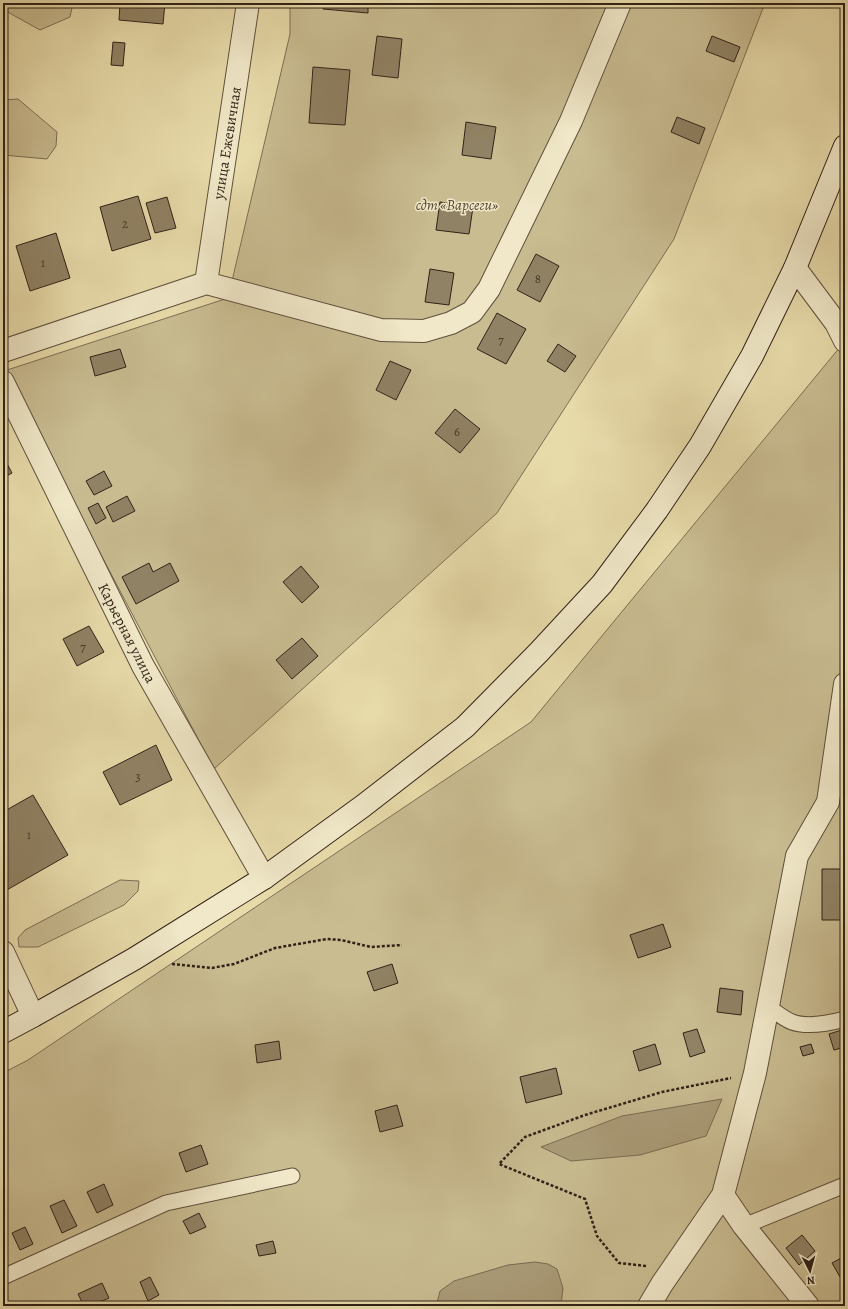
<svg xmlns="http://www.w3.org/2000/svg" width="848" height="1309" font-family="Alegreya,serif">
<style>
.green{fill:#c9bc91;stroke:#7d6f54}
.water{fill:#aa9c78;stroke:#7a6b52}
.building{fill:#908264;stroke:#312218}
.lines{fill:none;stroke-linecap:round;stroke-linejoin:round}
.service-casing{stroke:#5f503c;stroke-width:17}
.minor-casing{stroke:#5f503c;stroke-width:24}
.secondary-casing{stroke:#312218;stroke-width:24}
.path{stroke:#312218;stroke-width:2.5;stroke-dasharray:3 2;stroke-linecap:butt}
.service{stroke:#f0e8c8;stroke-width:15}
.minor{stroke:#f0e8c8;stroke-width:22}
.secondary{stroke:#f0e8c8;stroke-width:22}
.labels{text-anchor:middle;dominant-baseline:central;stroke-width:3;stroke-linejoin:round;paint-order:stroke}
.number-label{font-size:13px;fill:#493a2b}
.street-label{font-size:15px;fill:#312218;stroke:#f0e8c8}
.park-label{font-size:15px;font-style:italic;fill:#574836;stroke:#f0e8c8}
</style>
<rect width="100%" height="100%" fill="#e8dbaa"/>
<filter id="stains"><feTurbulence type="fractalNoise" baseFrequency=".005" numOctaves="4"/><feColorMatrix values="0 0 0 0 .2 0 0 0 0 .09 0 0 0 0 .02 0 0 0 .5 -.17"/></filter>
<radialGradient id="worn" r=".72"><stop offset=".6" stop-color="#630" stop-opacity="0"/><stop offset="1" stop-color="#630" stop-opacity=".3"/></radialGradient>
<path class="green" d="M3 3H73L70 17 40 30 4 10 3 9Z
M290 3H765L674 239 497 513 214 769 4 371 228 298 290 34Z
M18 99 57 132 56 146 47 159 3 155V100Z
M845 341V1306H3V1073L28 1060 531 722Z
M120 880 139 881 138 891 124 905 38 947H19L18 938 25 930Z"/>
<path class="water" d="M722 1099 706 1136 640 1155 571 1161 541 1147 622 1116Z
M535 1262 548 1264 557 1269 563 1288 561 1306H438L437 1303 440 1291 454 1281 508 1265Z"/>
<path class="building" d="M120 3H165L163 24 119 20Z
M323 3H368V13L323 9Z
M377 36 402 39 398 78 372 75Z
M712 36 740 47 734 62 706 51Z
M113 42 125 43 123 66 111 65Z
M313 67 350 70 345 125 309 123Z
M677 117 705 128 699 144 671 132Z
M466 122 496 127 491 159 462 155Z
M138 196 151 239 112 251 100 207Z
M167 197 176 228 155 233 146 203Z
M440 202 473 207 469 234 436 230Z
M56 233 70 278 30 291 16 246Z
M536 254 559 266 540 302 517 290Z
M430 269 454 273 449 305 425 302Z
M497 313 526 329 506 364 477 349Z
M558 344 576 356 565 372 547 361Z
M120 349 126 367 95 376 90 357Z
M390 361 411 370 396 400 376 390Z
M455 409 480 429 460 453 435 433Z
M3 456 12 473 3 478Z
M104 471 112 486 94 495 86 481Z
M127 496 135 511 113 522 106 507Z
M98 503 106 518 96 524 88 508Z
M149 563 153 572 170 563 179 581 136 604 122 577Z
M301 566 319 587 302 603 283 582Z
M89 626 104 652 77 666 63 639Z
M302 638 318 656 292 679 276 660Z
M156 745 172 780 120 805 103 772Z
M33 795 68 855 5 891 3 887V812Z
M822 869H845V920H822Z
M663 924 671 947 638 958 630 935Z
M392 964 398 983 374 991 367 972Z
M720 988 743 991 741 1015 717 1012Z
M697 1029 705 1052 690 1057 683 1033Z
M845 1029V1047L834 1050 829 1034Z
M279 1041 281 1059 257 1063 255 1045Z
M655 1044 661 1064 639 1071 633 1051Z
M811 1044 814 1053 803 1056 800 1047Z
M556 1068 562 1094 526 1103 520 1077Z
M397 1105 403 1126 380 1132 375 1111Z
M201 1145 208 1164 186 1172 179 1153Z
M104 1184 113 1205 97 1213 87 1192Z
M64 1200 77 1226 62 1233 50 1206Z
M199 1213 206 1227 190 1234 183 1221Z
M25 1227 33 1244 20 1250 12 1233Z
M802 1235 815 1251 799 1265 786 1248Z
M273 1241 276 1253 259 1256 256 1245Z
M845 1256V1281L843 1282 832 1263Z
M150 1277 159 1295 148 1301 140 1282Z
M102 1283 109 1298 91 1306H84L78 1294Z"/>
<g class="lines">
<defs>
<path id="service" d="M768 1007C776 1012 784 1019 792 1022 808 1028 830 1023 845 1019
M744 1226 845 1185
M3 1277 166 1203 292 1176"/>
<path id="minor" d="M795 268 836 323 845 341
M206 283 248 3
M3 351 206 283 381 330 424 331 451 323 472 312 489 289 571 121 620 3
M3 382 143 666 264 878
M3 952 33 1016
M723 1195 744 1226 808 1306
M649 1306 662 1284 723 1195 755 1073 797 856 828 802 845 684"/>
<path id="secondary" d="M3 1032 33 1016 134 959 264 878 363 806 465 727 539 652 602 584 657 510 700 446 752 356 795 268 845 146"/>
</defs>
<use href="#service" class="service-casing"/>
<use href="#minor" class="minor-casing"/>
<use href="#secondary" class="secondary-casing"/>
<path class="path" d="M172 964 212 968 234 964 275 948 327 939 341 940 371 947 402 945
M646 1266 619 1263 597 1236 585 1199 499 1164 525 1137 585 1115 662 1092 731 1078"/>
<use href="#service" class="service"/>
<use href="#minor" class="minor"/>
<use href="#secondary" class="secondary"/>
</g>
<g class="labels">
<g class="number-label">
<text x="125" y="223">2</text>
<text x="43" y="262">1</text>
<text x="538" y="278">8</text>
<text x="501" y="339">7</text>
<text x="457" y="431">6</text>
<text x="83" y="646">7</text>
<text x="138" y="776">3</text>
<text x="29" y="834">1</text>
</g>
<g class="street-label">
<text transform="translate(227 143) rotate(-81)">улица Ежевичная</text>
<text transform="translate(127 633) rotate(63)">Карьерная улица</text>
</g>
<g class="park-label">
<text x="457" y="205">сдт «Варсеги»</text>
</g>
</g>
<rect width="848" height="1309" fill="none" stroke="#e8dbaa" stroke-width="16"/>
<rect x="4" y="4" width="840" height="1301" fill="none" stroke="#312218" stroke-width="2"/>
<rect x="8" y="8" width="832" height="1293" fill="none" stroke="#312218"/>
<g transform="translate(810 1271) rotate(174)" stroke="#f0e8c8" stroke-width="3" paint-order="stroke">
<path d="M0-3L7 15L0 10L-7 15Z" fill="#312218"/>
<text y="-6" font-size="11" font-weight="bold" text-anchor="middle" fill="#312218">N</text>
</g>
<rect width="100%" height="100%" filter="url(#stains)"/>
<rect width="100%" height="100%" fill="url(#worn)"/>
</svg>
